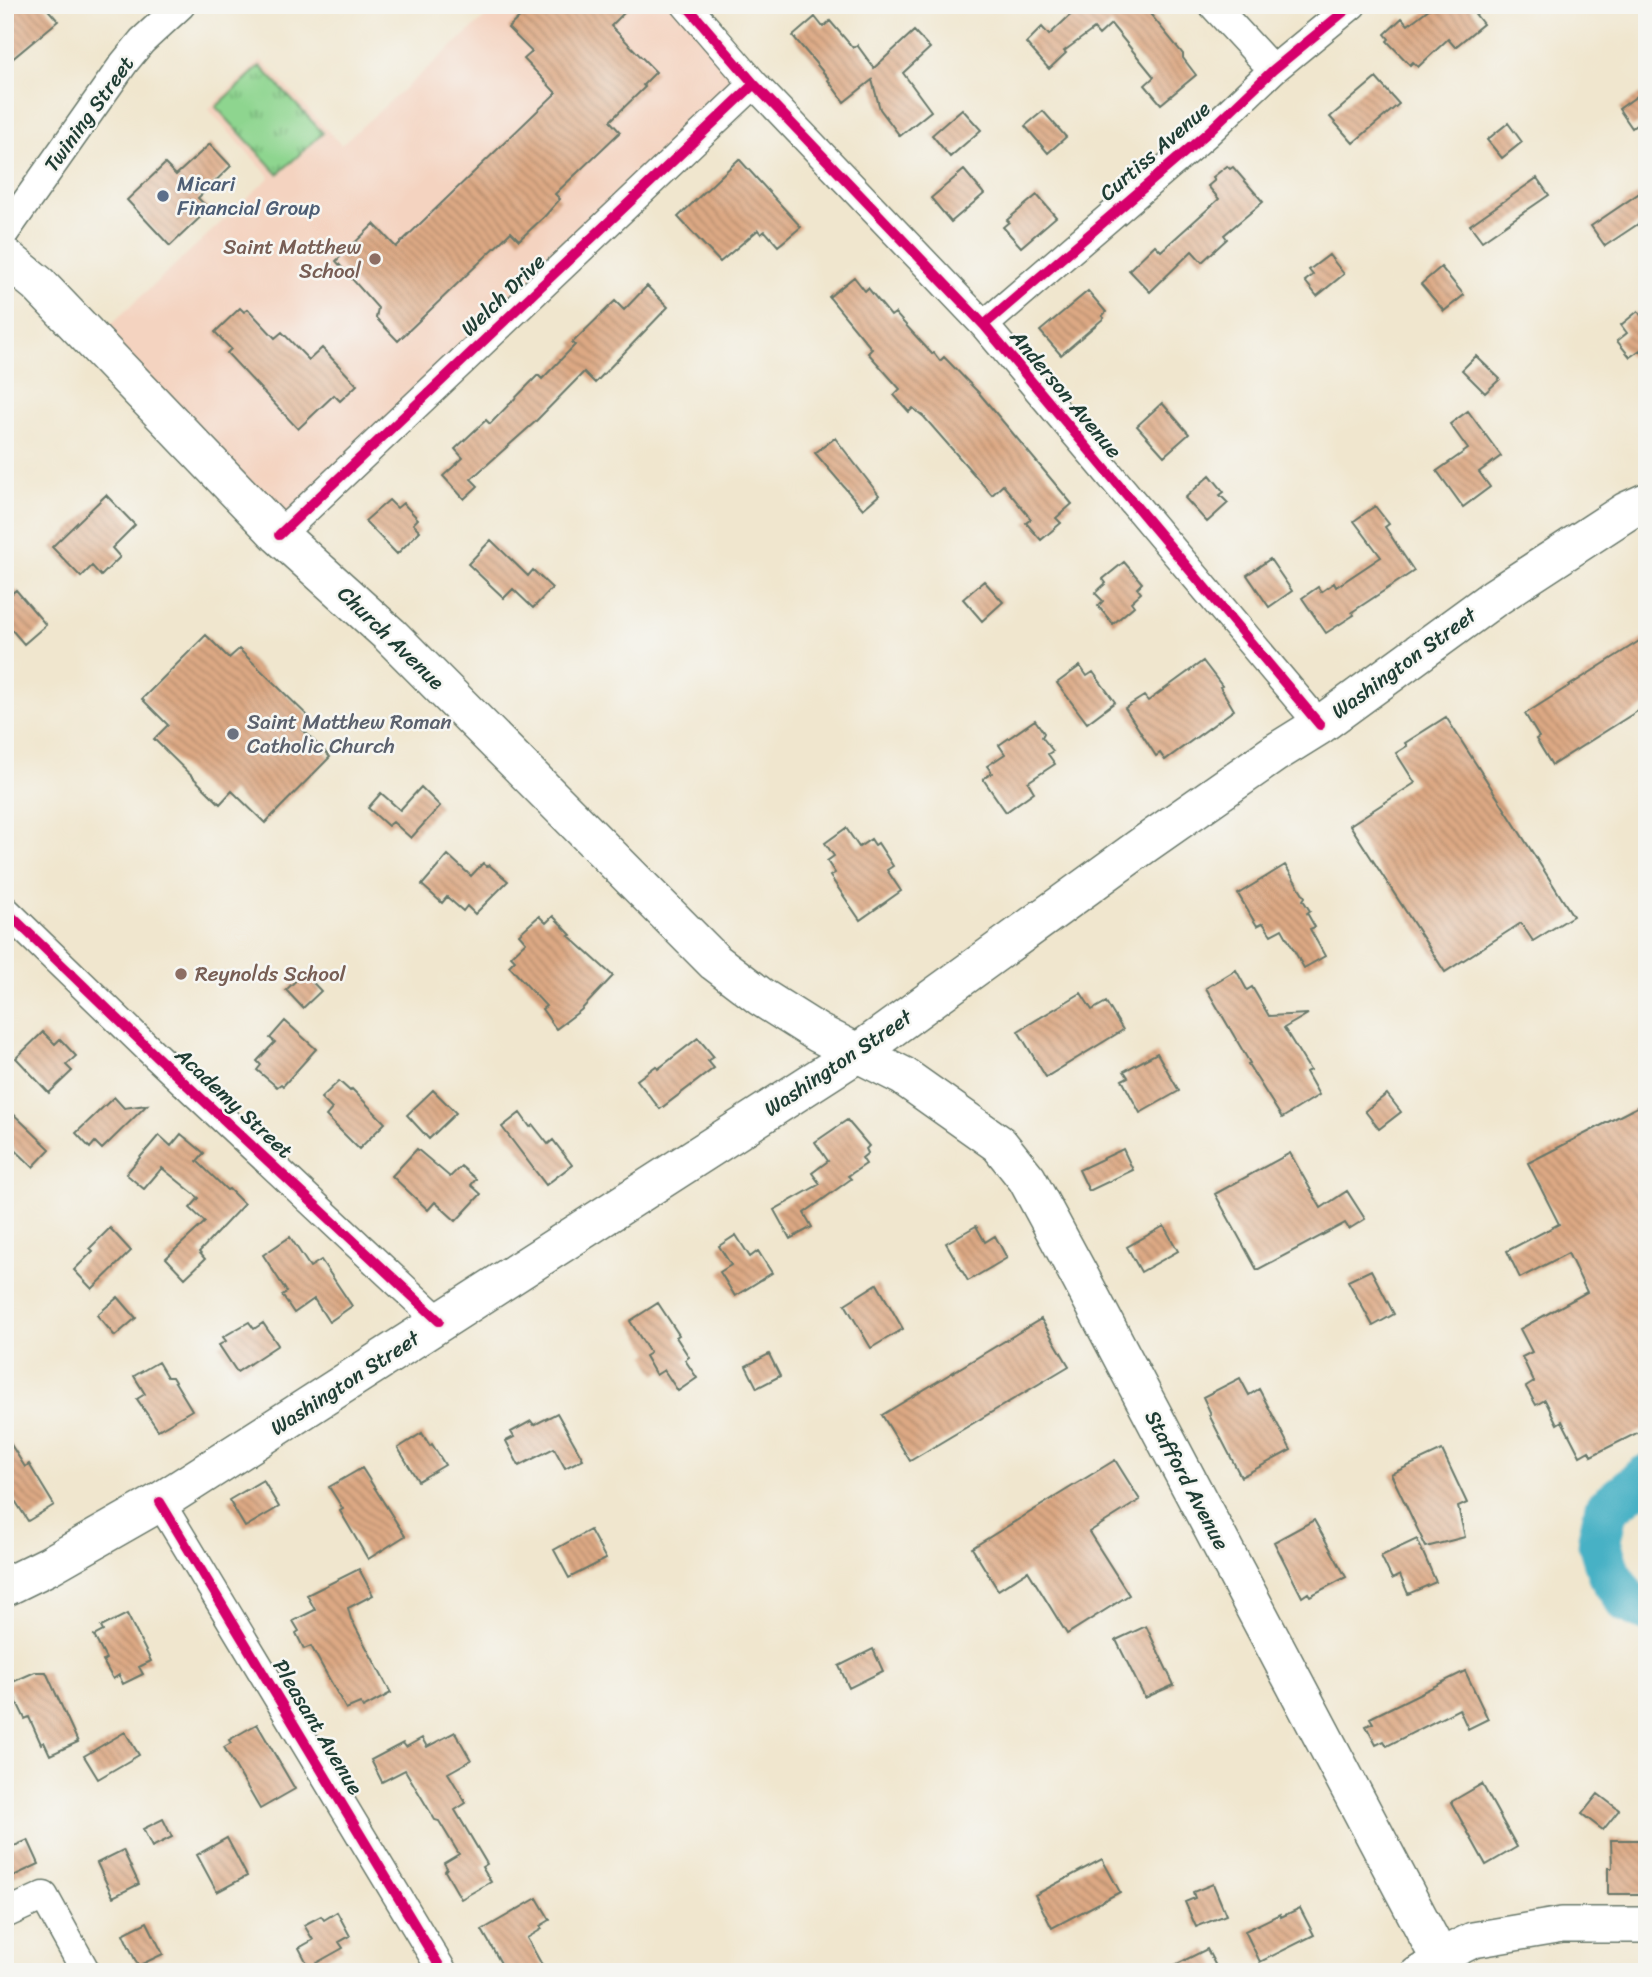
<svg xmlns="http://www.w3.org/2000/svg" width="1652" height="1977" font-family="Sriracha,sans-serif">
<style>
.built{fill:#f4d3c0}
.park{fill:url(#park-tufts);stroke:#568962;stroke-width:2}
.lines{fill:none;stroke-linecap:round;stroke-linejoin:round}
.river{stroke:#47b1c5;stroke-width:44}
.building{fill:url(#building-back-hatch)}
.minor-casing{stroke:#68786a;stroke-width:31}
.tertiary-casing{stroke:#68786a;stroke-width:38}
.secondary-casing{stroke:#68786a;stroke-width:41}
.minor{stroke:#fff;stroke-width:28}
.tertiary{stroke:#fff;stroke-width:35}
.secondary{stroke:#fff;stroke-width:38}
.cycleway-casing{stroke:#f6f6f2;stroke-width:15}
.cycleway{stroke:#d6006c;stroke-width:10}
.service-dot{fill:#5c6f8a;stroke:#f6f6f2;stroke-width:2.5}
.education-dot{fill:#8d6e63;stroke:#f6f6f2;stroke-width:2.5}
.worship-dot{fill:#6b7280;stroke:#f6f6f2;stroke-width:2.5}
.labels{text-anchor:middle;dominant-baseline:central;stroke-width:5;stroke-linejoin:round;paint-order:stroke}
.street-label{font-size:21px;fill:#1f3d34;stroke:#f6f6f2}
.service-label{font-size:21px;fill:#4e5e75;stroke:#f6f6f2;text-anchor:start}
.education-label{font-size:21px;fill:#785e54;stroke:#f6f6f2;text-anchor:end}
.worship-label{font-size:21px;fill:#5b616d;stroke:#f6f6f2;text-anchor:start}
</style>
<defs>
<pattern id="park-tufts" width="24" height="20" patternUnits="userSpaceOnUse" patternTransform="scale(1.75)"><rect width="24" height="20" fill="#8ed58f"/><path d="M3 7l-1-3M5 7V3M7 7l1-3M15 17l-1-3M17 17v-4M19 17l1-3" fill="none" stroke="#73ae76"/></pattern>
<pattern id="building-back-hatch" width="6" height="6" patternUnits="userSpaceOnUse" patternTransform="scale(1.75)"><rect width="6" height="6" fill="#dda984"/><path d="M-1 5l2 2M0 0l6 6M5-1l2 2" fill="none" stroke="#b38b6d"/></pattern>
</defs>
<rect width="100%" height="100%" fill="#f6f6f2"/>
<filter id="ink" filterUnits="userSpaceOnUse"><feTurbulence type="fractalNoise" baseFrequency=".0143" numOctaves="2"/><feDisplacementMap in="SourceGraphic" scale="14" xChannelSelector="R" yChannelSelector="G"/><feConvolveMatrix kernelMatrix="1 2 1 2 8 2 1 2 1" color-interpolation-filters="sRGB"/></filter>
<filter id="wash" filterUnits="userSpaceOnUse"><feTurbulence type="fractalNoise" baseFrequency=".00686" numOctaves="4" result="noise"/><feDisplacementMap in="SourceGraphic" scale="28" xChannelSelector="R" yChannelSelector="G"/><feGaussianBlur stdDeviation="1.57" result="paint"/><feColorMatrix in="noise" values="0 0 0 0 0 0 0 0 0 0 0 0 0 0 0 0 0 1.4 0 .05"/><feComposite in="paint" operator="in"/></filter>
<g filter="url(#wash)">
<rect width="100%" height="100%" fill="#f0e6ce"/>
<path class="built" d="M499 5H686L754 84 279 535 93 341 270 177 208 109 261 60 341 145Z"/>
<path class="park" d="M260 66 323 133 278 174 216 107Z"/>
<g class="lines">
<path class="river" d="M1647 1476 1606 1509 1599 1541 1609 1574 1627 1601 1647 1610"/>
</g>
<g id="blocks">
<path class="building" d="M21 5H44L58 21 5 65V18Z
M532 5H632L611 26 656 72 643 85 645 87 610 121 620 132 555 194 560 199 544 217 519 240 511 232 398 341 376 318 378 308 336 261 374 224 396 247 556 93 524 59 532 52 508 28Z
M1081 5H1143L1183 54V58L1196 75 1161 104 1145 85 1154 77 1111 24 1099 35 1094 29 1064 51 1066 53 1049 69 1026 43 1042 27 1049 35Z
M1434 5H1468L1483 24 1455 47 1448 39 1418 67 1413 62 1410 65 1387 41 1389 39 1385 34 1402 18 1408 25Z
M815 17 823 27 830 21 853 48 857 45 874 68 914 31 930 48 903 73 931 111 900 136 880 109 872 80 844 102 828 80 829 79 793 36Z
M1376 78 1399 104 1353 143 1330 117Z
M1647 89V117L1632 128 1619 109Z
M962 109 981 130 950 157 932 135Z
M1043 111 1066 137 1048 153 1025 126Z
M1508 123 1522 142 1502 158 1487 140Z
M210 144 231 166 198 198 209 209 170 246 127 200 165 164 176 175Z
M739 159 801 227 778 246 765 231 761 234 758 230 720 262 678 217Z
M1227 166 1230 169 1233 167 1263 202 1224 235 1227 239 1202 262 1192 251 1150 292 1129 270 1155 245 1161 251 1219 199 1208 186 1215 180 1213 177Z
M964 170 984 194 951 222 931 198Z
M1537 178 1549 195 1482 241 1470 225Z
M1647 188V218L1605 246 1591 226Z
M1037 195 1056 217 1021 247 1003 227 1009 222 1007 220Z
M1329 255 1344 274 1317 296 1305 281 1313 275 1309 270Z
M1441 267 1464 295 1444 311 1421 284Z
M854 277 865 291 868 288 891 316 895 313 932 354 934 353 940 361 944 357 979 393 1072 504 1056 518 1061 523 1041 540 1026 523 1031 519 1003 485 992 495 924 417 913 408 909 412 894 395 900 389 868 353 872 349 829 297Z
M647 286 668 307 595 383 584 372 535 422 471 479 478 486 464 499 443 476 463 458 455 449 486 420 490 424 538 375 542 379 575 345 572 343 615 301 624 310Z
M1088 291 1106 312 1102 316 1104 318 1061 355 1040 331Z
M240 308 244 312 248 309 275 338 282 332 309 360 322 348 357 385 340 401 334 395 298 429 227 353 231 349 215 332Z
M1638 311 1644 320 1647 318V359L1640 350 1630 357 1617 341 1627 333 1621 325Z
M1476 356 1500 379 1485 393 1462 370Z
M1162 403 1189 434 1164 456 1137 426Z
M1468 411 1501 456 1479 472 1490 487 1463 507 1437 471 1468 449 1450 424Z
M835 438 879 495 863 509 815 453Z
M1210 475 1224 492 1220 495 1228 503 1207 522 1185 498Z
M106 495 135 525 112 548 120 557 101 576 92 566 81 577 52 547Z
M389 500 397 508 403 503 418 519 413 524 420 531 397 554 365 521Z
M1375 506 1389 524 1385 527 1414 571 1352 612 1354 615 1326 633 1302 598 1318 587 1321 592 1334 583 1336 587 1381 557 1354 521Z
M491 540 528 576 533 570 552 588 533 608 513 589 504 598 468 564Z
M1270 559 1292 591 1269 607 1247 575Z
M1124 562 1142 583 1137 588 1141 593 1131 602 1134 606 1113 624 1098 606 1103 601 1095 593 1106 583 1103 579Z
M984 581 1003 602 982 621 963 599Z
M16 590 46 625 24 644 5 622V599Z
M206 635 229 658 239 649 311 719 302 729 330 757 265 823 232 791 220 804 154 739 168 725 142 699Z
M1647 636V705L1552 765 1536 739 1539 737 1525 714Z
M1203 661 1222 686 1220 687 1234 710 1165 760 1160 753 1156 756 1125 708 1144 696 1148 701Z
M1080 666 1087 676 1093 672 1115 702 1087 723 1057 683Z
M1446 717 1573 916 1533 941 1521 923 1445 972 1350 825 1415 783 1396 753 1407 746 1405 743Z
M1035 720 1044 733 1042 737 1053 751 1048 754 1055 764 1028 782 1034 792 1006 812 983 779 992 773 987 766 1005 754 999 745Z
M421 787 440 806 411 838 393 822 388 826 368 808 381 793 400 810Z
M846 828 859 847 871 839 875 845 878 843 893 866 887 870 901 891 860 920 830 876 835 873 827 861 834 856 825 843Z
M448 855 471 876 483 863 487 867 489 865 508 881 475 914 467 906 463 911 447 897 442 903 422 885Z
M1285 865 1305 897 1303 900 1310 911 1307 913 1315 927 1310 929 1325 956 1304 968 1282 929 1271 935 1263 923 1257 926 1238 894Z
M539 916 546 923 553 916 571 935 569 936 613 976 581 1010 556 1029 542 1009 546 1006 509 966 515 960 511 956 526 942 519 934Z
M1236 970 1247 990 1252 987 1269 1016 1308 1014 1284 1028 1310 1070 1306 1072 1319 1095 1282 1118 1248 1064 1250 1063 1206 988Z
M304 973 321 991 303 1008 286 990Z
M1081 993 1092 1010 1106 1002 1123 1030 1046 1077 1018 1031Z
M285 1021 316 1049 283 1086 281 1084 277 1087 257 1070 261 1065 257 1061 275 1042 270 1038Z
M43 1032 55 1044 60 1039 76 1056 66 1065 72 1071 49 1093 16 1058Z
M698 1038 714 1057 708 1061 714 1068 660 1109 637 1080 656 1066 658 1069Z
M1157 1053 1179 1091 1140 1113 1122 1080 1128 1077 1124 1071Z
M339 1081 350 1091 352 1089 385 1123 359 1149 326 1116 332 1109 321 1098Z
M433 1090 456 1113 429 1139 407 1115Z
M1387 1094 1401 1112 1379 1129 1365 1111Z
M114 1097 124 1108 147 1105 102 1149 95 1142 90 1148 76 1133Z
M1647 1102V1428L1591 1456 1589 1451 1580 1456 1562 1421 1557 1424 1545 1400 1536 1405 1526 1387 1534 1382 1522 1357 1532 1352 1520 1329 1587 1292 1568 1253 1520 1278 1507 1251 1559 1224 1528 1163Z
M5 1106 50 1149 33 1167 5 1140Z
M520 1113 530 1127 533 1125 548 1144 553 1140 572 1165 546 1185 502 1127Z
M847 1120 869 1146 866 1149 868 1153 862 1158 866 1164 848 1176 851 1179 804 1213 812 1227 790 1239 774 1210 820 1184 812 1173 828 1161 815 1142Z
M181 1134 204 1153 197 1161 227 1190 229 1189 244 1204 199 1252 205 1259 185 1278 166 1258 205 1222 190 1208 199 1198 162 1168 144 1189 126 1174 159 1135 171 1146Z
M417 1149 450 1177 461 1166 476 1179 471 1185 481 1194 456 1221 435 1202 428 1210 392 1176Z
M1123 1149 1133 1170 1089 1191 1079 1170Z
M1290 1153 1321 1208 1347 1191 1365 1219 1349 1229 1345 1223 1257 1270 1215 1194Z
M976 1226 985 1242 995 1236 1007 1258 968 1281 946 1243Z
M1164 1226 1178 1251 1141 1272 1127 1247Z
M110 1228 131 1251 92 1289 74 1270 93 1251 90 1248Z
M736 1235 750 1257 758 1251 772 1273 735 1296 720 1272 731 1265 719 1246Z
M290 1237 310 1267 321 1260 352 1306 329 1322 314 1299 294 1313 282 1295 287 1292 263 1255Z
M1371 1270 1394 1314 1373 1326 1348 1281Z
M877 1284 903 1329 871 1348 845 1304Z
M118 1297 136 1318 115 1336 97 1315Z
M658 1303 679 1335 676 1337 689 1357 685 1360 697 1378 678 1391 664 1370 656 1375 645 1356 650 1353 630 1321Z
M1041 1319 1069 1366 910 1461 882 1415Z
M249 1322 254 1329 263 1323 278 1345 237 1372 219 1345 226 1341 223 1337Z
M769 1354 780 1376 757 1388 746 1366Z
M158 1362 167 1377H172L192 1410 158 1430 137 1399 145 1394 134 1376Z
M1240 1378 1249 1395 1259 1389 1291 1450 1241 1477 1209 1415 1211 1414 1203 1397Z
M557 1413 583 1459 565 1468 554 1448 519 1466 506 1441 514 1437 511 1432 531 1421 534 1425Z
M422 1433 430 1446 432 1444 445 1465 418 1481 398 1448Z
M5 1435 25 1467 29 1464 54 1505 28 1521 5 1485Z
M1442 1450 1467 1503 1458 1507 1465 1537 1426 1547 1391 1474Z
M1115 1460 1140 1500 1089 1532 1129 1595 1067 1634 1028 1571 998 1590 972 1548Z
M362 1468 405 1536 368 1559 340 1511 343 1509 329 1487Z
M263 1480 279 1507 245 1527 229 1500Z
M1314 1520 1346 1577 1310 1596 1308 1593 1302 1597 1274 1542Z
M590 1530 606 1559 569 1578 554 1550Z
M1417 1539 1436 1582 1408 1594 1400 1575 1392 1579 1381 1556Z
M359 1569 373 1595 348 1608 351 1619 391 1693 363 1708 360 1703 346 1709 311 1646 304 1649 296 1633 299 1631 293 1621 315 1610 307 1595Z
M127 1614 151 1661 139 1667 143 1674 123 1684 119 1675 113 1679 103 1661 106 1659 94 1636 103 1631 101 1627Z
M1146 1626 1174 1685 1145 1698 1116 1640Z
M873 1649 883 1671 849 1688 839 1666Z
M1465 1671 1488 1719 1468 1729 1459 1709 1387 1746 1384 1741 1376 1745 1366 1726 1373 1723 1370 1718Z
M35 1672H46L78 1742 50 1755 44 1742 41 1744 29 1717 25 1719 8 1684Z
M257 1724 295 1789 260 1809 224 1747 231 1743 229 1740Z
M125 1732 139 1755 98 1779 84 1756Z
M455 1732 471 1760 448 1773 466 1803 455 1810 487 1864 482 1867 491 1882 461 1899 445 1871 447 1868 444 1863 459 1854 439 1821 435 1820 405 1770 382 1782 371 1760 403 1743 406 1747 422 1738 427 1747Z
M1482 1784 1517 1847 1486 1865 1451 1802Z
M1598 1794 1619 1810 1603 1830 1582 1814Z
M163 1819 172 1837 152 1847 143 1829Z
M227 1838 247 1876 217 1892 197 1855Z
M28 1840 39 1864 5 1880V1850Z
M1611 1840H1647V1894H1608V1868H1612Z
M123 1850 139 1884 113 1897 97 1863Z
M1102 1859 1120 1892 1052 1928 1035 1895Z
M1213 1884 1226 1915 1196 1927 1185 1902 1195 1898 1193 1892Z
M537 1898 550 1920 540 1926 542 1929 527 1938 546 1972H506L482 1930Z
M1300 1908 1314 1935 1260 1962 1245 1931 1280 1914 1281 1917Z
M337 1912 350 1936 339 1942 343 1948 309 1967 299 1948 313 1940 304 1925 321 1916 324 1920Z
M147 1922 163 1954 138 1966 123 1934Z
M1207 1949 1219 1972H1161Z"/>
</g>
</g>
<g filter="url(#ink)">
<use href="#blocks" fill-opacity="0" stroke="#68786a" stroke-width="2"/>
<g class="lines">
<defs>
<path id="minor" d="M686 5 754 84 984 325 1320 725
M1213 5 1273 70
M5 232 124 63 142 41 181 5
M984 325 1206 134 1273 70 1352 5
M279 535 754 84
M5 910 157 1057 439 1321
M160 1502 443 1972
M5 1914 44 1896 86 1972
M1415 1972 1439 1957"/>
<path id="tertiary" d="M1439 1957 1473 1940 1562 1925H1647"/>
<path id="secondary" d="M5 257 38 284 279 535 390 635 715 962 761 997 818 1033 903 1076 999 1144 1027 1179 1080 1277 1447 1972
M5 1587 48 1566 160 1502 856 1054 1145 844 1275 753 1320 725 1494 598 1627 511 1647 502"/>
</defs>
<use href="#minor" class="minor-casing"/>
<use href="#tertiary" class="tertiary-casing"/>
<use href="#secondary" class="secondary-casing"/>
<use href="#minor" class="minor"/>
<use href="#tertiary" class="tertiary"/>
<use href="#secondary" class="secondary"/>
<defs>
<path id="cycleway" d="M686 5 754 84 984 325 1320 725
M984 325 1206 134 1273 70 1352 5
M279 535 754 84
M5 910 157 1057 439 1321
M160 1502 443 1972"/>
</defs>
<use href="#cycleway" class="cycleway-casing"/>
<use href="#cycleway" class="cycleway"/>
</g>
</g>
<circle class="service-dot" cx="163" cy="196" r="7"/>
<g class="education-dot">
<circle cx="375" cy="259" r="7"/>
<circle cx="181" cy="974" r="7"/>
</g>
<circle class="worship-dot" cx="233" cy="734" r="7"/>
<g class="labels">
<g class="street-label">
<text transform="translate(89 114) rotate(-54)">Twining Street</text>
<text transform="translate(1155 151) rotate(-41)">Curtiss Avenue</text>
<text transform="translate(503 295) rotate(-44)">Welch Drive</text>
<text transform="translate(1066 394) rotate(50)">Anderson Avenue</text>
<text transform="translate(391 638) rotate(44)">Church Avenue</text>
<text transform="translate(1404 663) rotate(-36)">Washington Street</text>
<text transform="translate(838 1063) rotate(-34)">Washington Street</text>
<text transform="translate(234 1103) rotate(43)">Academy Street</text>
<text transform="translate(345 1383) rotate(-33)">Washington Street</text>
<text transform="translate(1187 1480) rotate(62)">Stafford Avenue</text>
<text transform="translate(318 1727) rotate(59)">Pleasant Avenue</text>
</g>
<g class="service-label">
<text x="177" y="184">Micari<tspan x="177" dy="24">Financial Group</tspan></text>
</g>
<g class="education-label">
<text x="361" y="247">Saint Matthew<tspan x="361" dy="24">School</tspan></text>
<text x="195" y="974" text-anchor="start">Reynolds School</text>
</g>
<g class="worship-label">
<text x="247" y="722">Saint Matthew Roman<tspan x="247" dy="24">Catholic Church</tspan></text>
</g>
</g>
<rect width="1652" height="1977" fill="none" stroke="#f6f6f2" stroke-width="28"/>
</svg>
